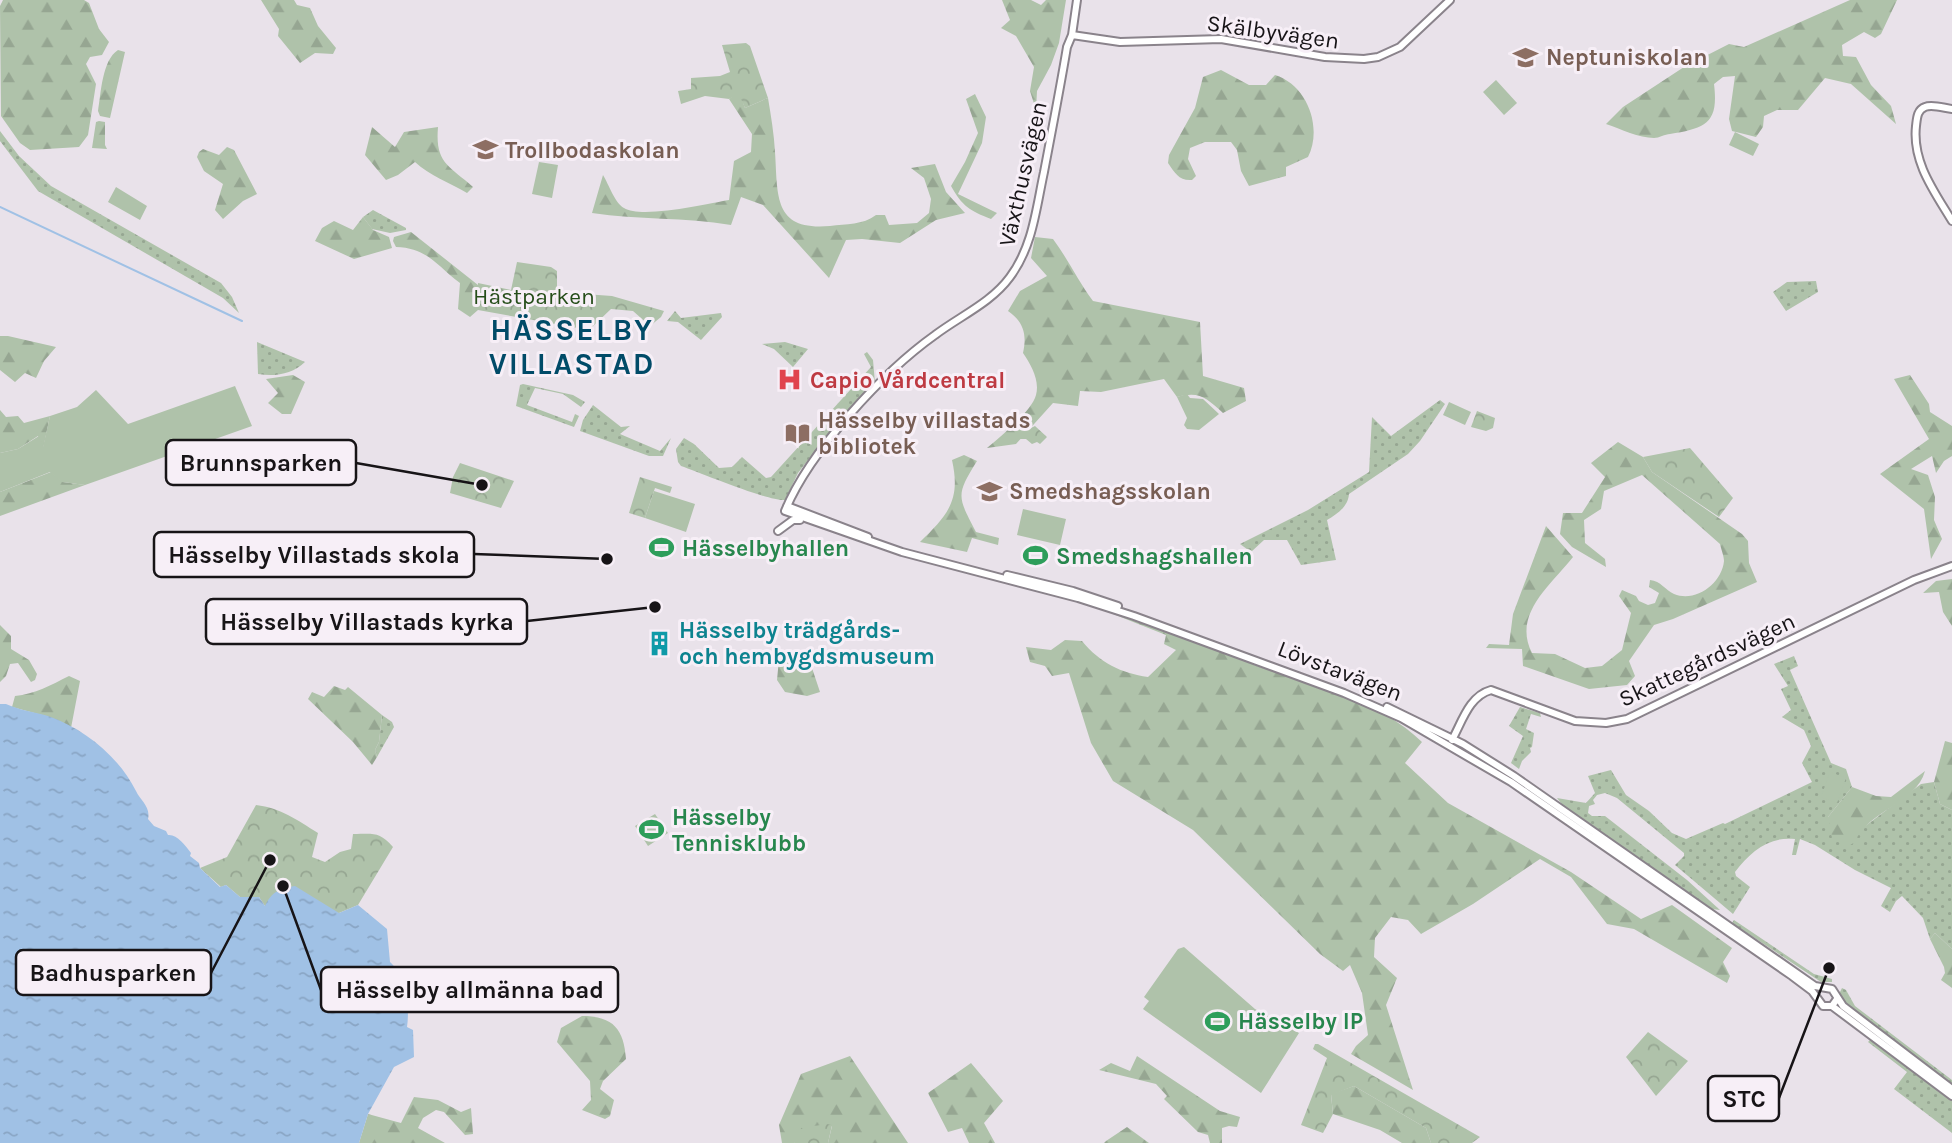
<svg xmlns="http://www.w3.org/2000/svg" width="1952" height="1143" font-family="Karla,sans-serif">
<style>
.grass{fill:url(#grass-dots)}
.forest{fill:url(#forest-firs)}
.park{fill:url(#park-crowns)}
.garden{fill:#afc2aa}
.water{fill:url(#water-ripples)}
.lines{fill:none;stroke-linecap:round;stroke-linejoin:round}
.stream{stroke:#a0c1e5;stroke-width:2}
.secondary-casing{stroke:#8a838b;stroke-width:10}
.secondary{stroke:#fff;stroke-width:6}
.labels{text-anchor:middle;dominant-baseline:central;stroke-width:6;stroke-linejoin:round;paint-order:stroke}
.street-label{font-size:23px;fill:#171417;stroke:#f7eff7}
.education-label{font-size:23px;font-weight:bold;fill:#785e54;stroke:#f7eff7;text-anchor:start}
.park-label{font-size:23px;fill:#264e1a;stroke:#f7eff7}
.health-label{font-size:23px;font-weight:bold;fill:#be3a42;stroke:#f7eff7;text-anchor:start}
.leisure-label{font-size:23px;font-weight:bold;fill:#27864d;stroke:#f7eff7;text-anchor:start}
.culture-label{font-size:23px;font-weight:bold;fill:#0d838f;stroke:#f7eff7;text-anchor:start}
.district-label{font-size:30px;font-weight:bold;letter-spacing:2px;fill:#014b68;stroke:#f7eff7}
.leader{fill:none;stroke:#171417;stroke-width:2.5}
.callout-dot{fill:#171417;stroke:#f7eff7;stroke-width:2.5}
.callout{fill:#f7eff7;stroke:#171417;stroke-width:2.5}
.callout-label{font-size:24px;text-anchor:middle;font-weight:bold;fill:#171417}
</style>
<defs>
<pattern id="grass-dots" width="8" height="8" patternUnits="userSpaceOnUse" patternTransform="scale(1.75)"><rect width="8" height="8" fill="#afc2aa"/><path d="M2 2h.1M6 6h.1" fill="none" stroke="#96a692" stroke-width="1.8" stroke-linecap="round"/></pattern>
<pattern id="forest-firs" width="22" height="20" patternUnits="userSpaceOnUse" patternTransform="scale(1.75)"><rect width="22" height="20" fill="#afc2aa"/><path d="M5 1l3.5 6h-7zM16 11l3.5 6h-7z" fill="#96a692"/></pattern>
<pattern id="park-crowns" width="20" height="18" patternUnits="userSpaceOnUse" patternTransform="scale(1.75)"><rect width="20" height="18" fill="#afc2aa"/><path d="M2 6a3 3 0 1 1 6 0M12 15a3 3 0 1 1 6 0" fill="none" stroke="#96a692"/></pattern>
<pattern id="water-ripples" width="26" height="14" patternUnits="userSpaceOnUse" patternTransform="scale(1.75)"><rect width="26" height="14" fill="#a0c1e5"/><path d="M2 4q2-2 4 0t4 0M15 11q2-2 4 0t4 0" fill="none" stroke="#89a5c4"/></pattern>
</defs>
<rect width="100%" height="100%" fill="#e9e2ea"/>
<path class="grass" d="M0 131 19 156 51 186 221 283 232 297 239 313 223 298 38 191 0 141Z
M373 210 406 228V230L390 233 372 229 363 217Z
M1816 281 1818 292 1786 311 1773 292 1787 282Z
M675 311 681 318 721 313 722 317 701 340 678 322 667 321Z
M257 342 305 362C292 374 276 377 258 374Z
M785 342 808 349 793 367 774 349 762 344Z
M867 352 873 360 875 383 815 451 798 473 785 500C770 502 701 473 681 466L678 462 676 449 684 438 694 444 719 468 732 467 742 457 766 478 771 477 871 367 864 354Z
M523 384 573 395 585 402 581 407 563 394 535 388 527 405 572 422 575 414 579 416 574 427 516 406 520 385Z
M1440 400 1445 404 1420 441 1408 454 1349 494C1348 507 1337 514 1327 520L1336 560 1301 565 1287 540H1264L1251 552 1240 544 1308 510 1369 472 1372 417 1391 436Z
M593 405 621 427 630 426 620 434 660 451 671 438 663 456H649L580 431 583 420Z
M1794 656 1798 666 1790 670 1831 763 1846 769 1852 787 1828 817 1860 830 1921 784 1934 782 1940 804 1952 810V949L1935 933 1930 939 1923 918 1902 896 1896 901 1890 912 1881 906 1891 888 1855 870 1815 845 1800 839 1796 855H1792L1795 839C1769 836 1750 852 1735 872L1736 876 1750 887 1733 914 1675 865 1684 856V853L1617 798 1605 793 1597 795 1593 800 1595 804 1589 806 1588 813 1592 816H1605L1687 880 1720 910 1712 909 1564 807 1557 798 1586 803 1595 793 1588 776 1611 770 1626 795 1649 811 1672 833 1686 839 1723 823 1725 824 1812 782 1802 763 1811 746 1804 730 1782 717 1791 710 1781 689 1788 686 1774 664Z
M1520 707 1540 713 1541 717 1531 714 1526 729 1534 733 1532 747 1530 748 1531 752 1522 761 1519 769 1511 763 1523 736 1509 726Z
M382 715 392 722 394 727 377 757 375 750 379 742Z
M1734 920 1814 974 1832 979V982H1821L1732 923Z
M1842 988 1846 990 1855 1006 1952 1080V1087L1847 1006 1839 994Z
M1870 1040 1877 1042 1952 1100V1133L1894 1089 1907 1072 1868 1042Z"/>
<path class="forest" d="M3 0H84L89 3 99 29 109 42 102 55 90 57 86 64 96 84 88 135 79 147 30 150 20 143 1 116 0 6Z
M261 0H294L297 5 310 8 318 26 336 48 333 54 315 53 300 63 278 36 279 29Z
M1002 0H1031L1041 5 1046 0H1066L1059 43 1051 65 1037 91 1036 110 1030 91 1034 67 1016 36 1001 28 1010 20Z
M1850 0H1897L1881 34 1875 38 1864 32 1842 45 1843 56 1856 57 1871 85 1891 106 1896 124 1851 84 1825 78 1798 110H1777L1764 116 1763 127 1756 137 1732 131 1729 119 1735 76 1723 77 1714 84C1719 124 1705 128 1670 134 1665 134 1659 138 1654 138 1639 138 1621 129 1606 124L1623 107 1684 67 1729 44 1744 47Z
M118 50 125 52 110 118 100 116 98 111C101 94 102 60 118 50Z
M1221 70 1249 85H1266L1275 75C1307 85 1323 127 1308 157L1286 167V176L1249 186 1241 171 1237 150 1231 142H1205L1190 148 1188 159 1196 176 1192 180C1179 181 1175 173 1168 163L1169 155 1195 108 1203 77Z
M736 94H740L745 108 768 98C771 116 774 134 775 152 778 196 773 231 830 226 846 224 863 225 876 215H885L889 225 917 223 929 213 931 199 924 178 911 168 935 164 946 192 965 213 936 220 900 243 862 239 846 240 829 278 763 205 741 197 731 225C685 217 638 220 592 213L603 175C609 185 615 203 624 208 641 219 707 204 729 200L734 161 751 152 752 134 729 99Z
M975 94 986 117 982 143 958 194 997 213 991 219C970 211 962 206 951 186L965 162 978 133 966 99Z
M99 121 105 122V145L107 149 92 148 96 122Z
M372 127 395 147 404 132 438 127C435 163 448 165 473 187L467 193C450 183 429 175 415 162L398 175 386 180 365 155Z
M227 147 234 150 257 194 243 201 223 219 215 210 223 184 204 171 197 157 199 152 203 149 219 155Z
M363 217 373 230 389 237 392 248 354 259 315 241 322 228 334 221 353 230Z
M411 232 478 285V310L470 317 458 309 460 283C437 266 428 248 396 247L393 241 394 237Z
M1035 237 1053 239C1068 259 1078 281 1093 301L1200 322 1203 376 1244 388 1246 401 1223 413C1206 398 1200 391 1177 397L1164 379 1101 392 1080 391 1078 406 1053 403 1016 444 987 448C1000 437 1032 411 1036 395 1040 380 1031 365 1023 353 1027 335 1024 322 1008 311L1020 291 1047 276 1031 258Z
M0 336H8L56 347 44 361 36 378 25 373 15 382 0 370Z
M293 375 305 382 291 414H282L268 403 278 393 266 379Z
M1910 375 1929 404 1930 412 1952 426V456L1944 461 1936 473 1932 456 1911 469 1928 475 1935 497 1934 520 1942 539 1931 559 1924 509 1880 474 1929 439 1894 379Z
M0 410 6 417 18 416 24 423 50 416 43 449 38 436 18 449 0 453Z
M1618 442 1643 457 1652 472 1742 534 1748 541 1749 563 1757 582 1673 619 1654 625 1629 661 1635 676 1627 685 1589 689 1523 666 1522 649 1486 648 1489 644 1509 645 1513 614 1546 526 1573 557C1551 585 1512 614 1532 653L1555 654 1585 668 1602 666 1622 650 1631 613 1619 596 1622 590 1636 596 1639 601 1648 605 1655 603 1659 593 1649 587 1650 580C1661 581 1665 590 1674 594 1696 603 1722 583 1724 561 1724 556 1721 549 1720 544L1642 475 1604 491 1601 509 1584 520 1585 543 1605 559 1606 567 1572 547 1560 534 1563 513H1582L1605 477 1591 463Z
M964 455 977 461C955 496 958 497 976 532L999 538 998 545 972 538 967 552 920 542C948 515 961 500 952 460Z
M51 472 63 482 85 485 0 516V492Z
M1952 579V626L1943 612 1939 592 1923 593 1936 581Z
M1110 611 1243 658 1254 665C1312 685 1376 698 1422 742L1405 763 1448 803 1571 872 1641 919 1672 905 1732 948 1723 962 1730 976 1727 983 1634 929 1607 924 1571 877 1540 859 1473 904 1421 934 1408 920 1391 917 1375 938 1374 957 1397 978 1386 1005 1413 1090 1351 1054 1356 1046 1368 1035 1362 993 1350 965 1343 971 1320 954 1193 830 1113 781 1091 743 1069 673 1052 676 1045 666 1030 662 1026 647 1051 650 1065 640 1082 641C1100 663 1121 673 1148 677L1176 650 1164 644 1166 635 1108 612Z
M0 625 11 636V649L29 660 37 674 35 680 31 682 18 663 10 664 6 676 0 682Z
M779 659H793L812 668 820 692 807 696 785 692 777 680Z
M69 676 80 681 71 728 49 717 12 707 15 696C35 694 51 685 69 676Z
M334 686 345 690 348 687 382 715 379 742 375 750 377 757 372 765 353 742 308 699 312 692 324 697Z
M1945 741 1952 743V810L1940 804 1934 782Z
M1925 771C1916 804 1868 810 1855 842L1847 847 1832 838 1828 817 1852 787 1876 796 1891 797Z
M1935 933 1952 949V988L1941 980 1945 973 1944 967 1930 939Z
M582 1016C614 1016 624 1030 626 1059L603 1081 600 1089 614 1100 610 1116 605 1119 582 1110 591 1100 590 1081 557 1042 561 1028Z
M850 1056 908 1143H828L832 1126 794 1143H782L779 1125 801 1074Z
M1137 1056 1220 1111 1240 1117 1237 1127 1229 1126 1222 1128V1143H1210L1208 1135 1198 1132 1164 1099 1167 1096 1156 1084 1099 1070 1111 1063 1130 1071Z
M971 1063 1003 1101 984 1123 995 1143H969L962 1128 948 1132 928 1093Z
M1354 1086 1426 1128 1431 1143H1402L1380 1130 1333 1114 1331 1094Z
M414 1097 438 1100 461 1112 471 1108 473 1134 465 1135 444 1112 436 1110 423 1118 418 1128 445 1143H359L368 1114 401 1123Z
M1127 1127 1149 1143H1104L1106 1141Z"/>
<path class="park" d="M746 43 750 46 768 98 745 108 739 94 729 99 705 96 681 104 678 91 691 89V78L720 76 730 72 722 45Z
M517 262 551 267 557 271V292L612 296 664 311 661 317 650 326 633 311 611 309 589 330 478 310V283L511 290Z
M1477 411 1495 418 1493 428 1486 431 1471 427Z
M1024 422 1029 429 1035 426 1047 437 1040 444 1037 442 1032 444 1026 439H1019L1014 431Z
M1690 448 1733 498 1719 517 1652 472 1643 457Z
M460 463 514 481 501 508 450 493 453 477Z
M640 477 672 487 670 493 655 488 645 518 629 513Z
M256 805C281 808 297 820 318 833L312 857 325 862 340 852 351 849 353 834C373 834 379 831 393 847L358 905 339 913 265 906 259 897H240L226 885 221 887 200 868 227 857Z
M1648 1032 1688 1061 1656 1096 1626 1057Z
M1315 1044H1318L1480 1137 1472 1143H1431L1426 1128 1354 1086 1331 1095 1333 1114 1323 1133 1301 1125 1327 1058 1313 1049Z
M827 1124 832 1125 828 1143H794L801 1128Z"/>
<path class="garden" d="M1496 80 1517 103 1504 115 1483 92Z
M1735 132 1759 144 1753 156 1729 145Z
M539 162 558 165 552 198 532 194Z
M116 187 147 206 140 220 108 202Z
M235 386 252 426 85 485 62 482 50 472 0 492V453L18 449 39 436 43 447 50 416 77 407 96 390 128 424Z
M1187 394 1190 398 1203 399 1219 414 1199 430 1187 429 1184 425 1187 418 1177 397Z
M1449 402 1471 412 1465 425 1443 415Z
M654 491 695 504 686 532 645 518Z
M1023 509 1066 519 1060 545 1017 535Z
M1830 772 1846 778 1837 803 1821 797Z
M655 814 668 833 648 846 635 826Z
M1184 947 1255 1009 1299 1033 1261 1093 1143 1009 1149 1001 1144 997 1178 949Z"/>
<path class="water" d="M0 704H6C19 710 34 712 48 716 85 729 119 757 136 791 140 800 151 807 148 819L154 826 166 831 168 835C177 834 185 845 191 853L190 856 199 863 200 868 220 887 226 885 240 897H259L265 906C272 891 280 889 295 886L339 913 358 905 387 929 390 962C406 976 410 1007 407 1027L413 1030 414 1057 394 1067 368 1114 359 1143H0Z"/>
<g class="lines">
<path class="stream" d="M0 207 242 321"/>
<defs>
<path id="secondary" d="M1077 0 1072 35 1067 47C1060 89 1052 130 1044 172 1036 209 1033 246 1010 277 991 303 960 316 935 335 883 372 809 452 785 511L902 552 1078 598 1134 616 1344 693 1401 718 1511 782 1792 976 1812 991 1823 1006H1832L1837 999
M1072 35 1120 42 1221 39 1325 57 1364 59 1378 57 1400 47 1450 0
M1952 109C1944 108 1932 104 1925 107 1917 110 1917 118 1916 126 1912 162 1934 191 1952 221
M787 506 868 537
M778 531 793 520H800
M1007 575 1073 591 1118 606
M1387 707 1463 744 1514 776 1815 986 1832 989 1843 1006 1952 1089
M1452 740C1462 722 1469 696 1491 690L1575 721 1606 723 1627 719 1914 580 1952 566
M1832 1006 1952 1096"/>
</defs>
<use href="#secondary" class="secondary-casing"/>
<use href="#secondary" class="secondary"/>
</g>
<defs>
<symbol id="school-bare" viewBox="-9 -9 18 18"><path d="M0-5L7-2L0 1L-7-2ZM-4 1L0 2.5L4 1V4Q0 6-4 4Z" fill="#8d6e63" stroke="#f7eff7" stroke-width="2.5" paint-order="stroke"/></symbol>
<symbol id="hospital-bare" viewBox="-9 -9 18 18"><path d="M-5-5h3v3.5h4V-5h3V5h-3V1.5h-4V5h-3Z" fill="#e0444e" stroke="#f7eff7" stroke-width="2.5" paint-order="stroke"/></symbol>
<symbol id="library-bare" viewBox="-9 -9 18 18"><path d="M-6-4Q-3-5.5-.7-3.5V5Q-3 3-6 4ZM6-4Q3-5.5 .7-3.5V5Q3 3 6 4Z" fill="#8d6e63" stroke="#f7eff7" stroke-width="2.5" paint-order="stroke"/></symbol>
<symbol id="stadium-bare" viewBox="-9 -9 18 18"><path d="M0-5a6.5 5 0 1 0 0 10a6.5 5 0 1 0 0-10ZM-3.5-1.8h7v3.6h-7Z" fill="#2e9e5b" stroke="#f7eff7" stroke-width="2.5" paint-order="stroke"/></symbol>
<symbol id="building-bare" viewBox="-9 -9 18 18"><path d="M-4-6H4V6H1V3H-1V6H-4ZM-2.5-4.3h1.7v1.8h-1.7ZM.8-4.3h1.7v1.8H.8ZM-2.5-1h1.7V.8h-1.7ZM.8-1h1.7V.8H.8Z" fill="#0f9aa8" stroke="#f7eff7" stroke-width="2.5" paint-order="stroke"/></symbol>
</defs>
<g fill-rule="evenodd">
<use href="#school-bare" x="1508" y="40" width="35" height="35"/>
<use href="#school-bare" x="468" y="132" width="35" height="35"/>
<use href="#hospital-bare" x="772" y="362" width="35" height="35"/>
<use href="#library-bare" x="780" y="416" width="35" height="35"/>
<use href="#school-bare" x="972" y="474" width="35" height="35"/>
<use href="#stadium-bare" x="644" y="530" width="35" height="35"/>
<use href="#stadium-bare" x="1018" y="538" width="35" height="35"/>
<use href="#building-bare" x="642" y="626" width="35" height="35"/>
<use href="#stadium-bare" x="634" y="812" width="35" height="35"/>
<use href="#stadium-bare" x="1200" y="1004" width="35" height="35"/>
</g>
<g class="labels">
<g class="street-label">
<text transform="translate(1273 32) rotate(8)">Skälbyvägen</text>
<text transform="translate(1023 174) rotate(-77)">Växthusvägen</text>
<text transform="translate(1707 660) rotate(-25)">Skattegårdsvägen</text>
<text transform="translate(1340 671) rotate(21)">Lövstavägen</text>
</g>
<g class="education-label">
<text x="1546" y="57">Neptuniskolan</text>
<text x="505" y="150">Trollbodaskolan</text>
<text x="818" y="420">Hässelby villastads<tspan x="818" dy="26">bibliotek</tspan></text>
<text x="1009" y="491">Smedshagsskolan</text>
</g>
<g class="park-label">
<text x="534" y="296">Hästparken</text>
</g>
<g class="health-label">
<text x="810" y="380">Capio Vårdcentral</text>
</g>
<g class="leisure-label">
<text x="682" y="548">Hässelbyhallen</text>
<text x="1056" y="556">Smedshagshallen</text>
<text x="672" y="817">Hässelby<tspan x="672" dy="26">Tennisklubb</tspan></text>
<text x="1238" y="1021">Hässelby IP</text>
</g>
<g class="culture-label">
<text x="679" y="630">Hässelby trädgårds-<tspan x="679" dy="26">och hembygdsmuseum</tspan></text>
</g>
<g class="district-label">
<text x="572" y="330">HÄSSELBY<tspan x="572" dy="34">VILLASTAD</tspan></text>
</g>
</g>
<path class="leader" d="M482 485L356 463M607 559L474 554M655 607L527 621M270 860L211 973M283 886L321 990M1829 968L1779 1098"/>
<g class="callout-dot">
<circle cx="482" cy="485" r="7"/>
<circle cx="607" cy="559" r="7"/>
<circle cx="655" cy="607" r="7"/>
<circle cx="270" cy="860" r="7"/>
<circle cx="283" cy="886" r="7"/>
<circle cx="1829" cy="968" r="7"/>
</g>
<g class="callout">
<rect x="166" y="440" width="190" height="45" rx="7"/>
<rect x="154" y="532" width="320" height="45" rx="7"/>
<rect x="206" y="599" width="321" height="45" rx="7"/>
<rect x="16" y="950" width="195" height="45" rx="7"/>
<rect x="321" y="967" width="297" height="45" rx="7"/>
<rect x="1708" y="1076" width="71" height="45" rx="7"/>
</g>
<g class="callout-label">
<text x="261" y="471">Brunnsparken</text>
<text x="314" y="563">Hässelby Villastads skola</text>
<text x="367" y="630">Hässelby Villastads kyrka</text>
<text x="113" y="981">Badhusparken</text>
<text x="470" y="998">Hässelby allmänna bad</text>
<text x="1744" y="1107">STC</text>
</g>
</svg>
